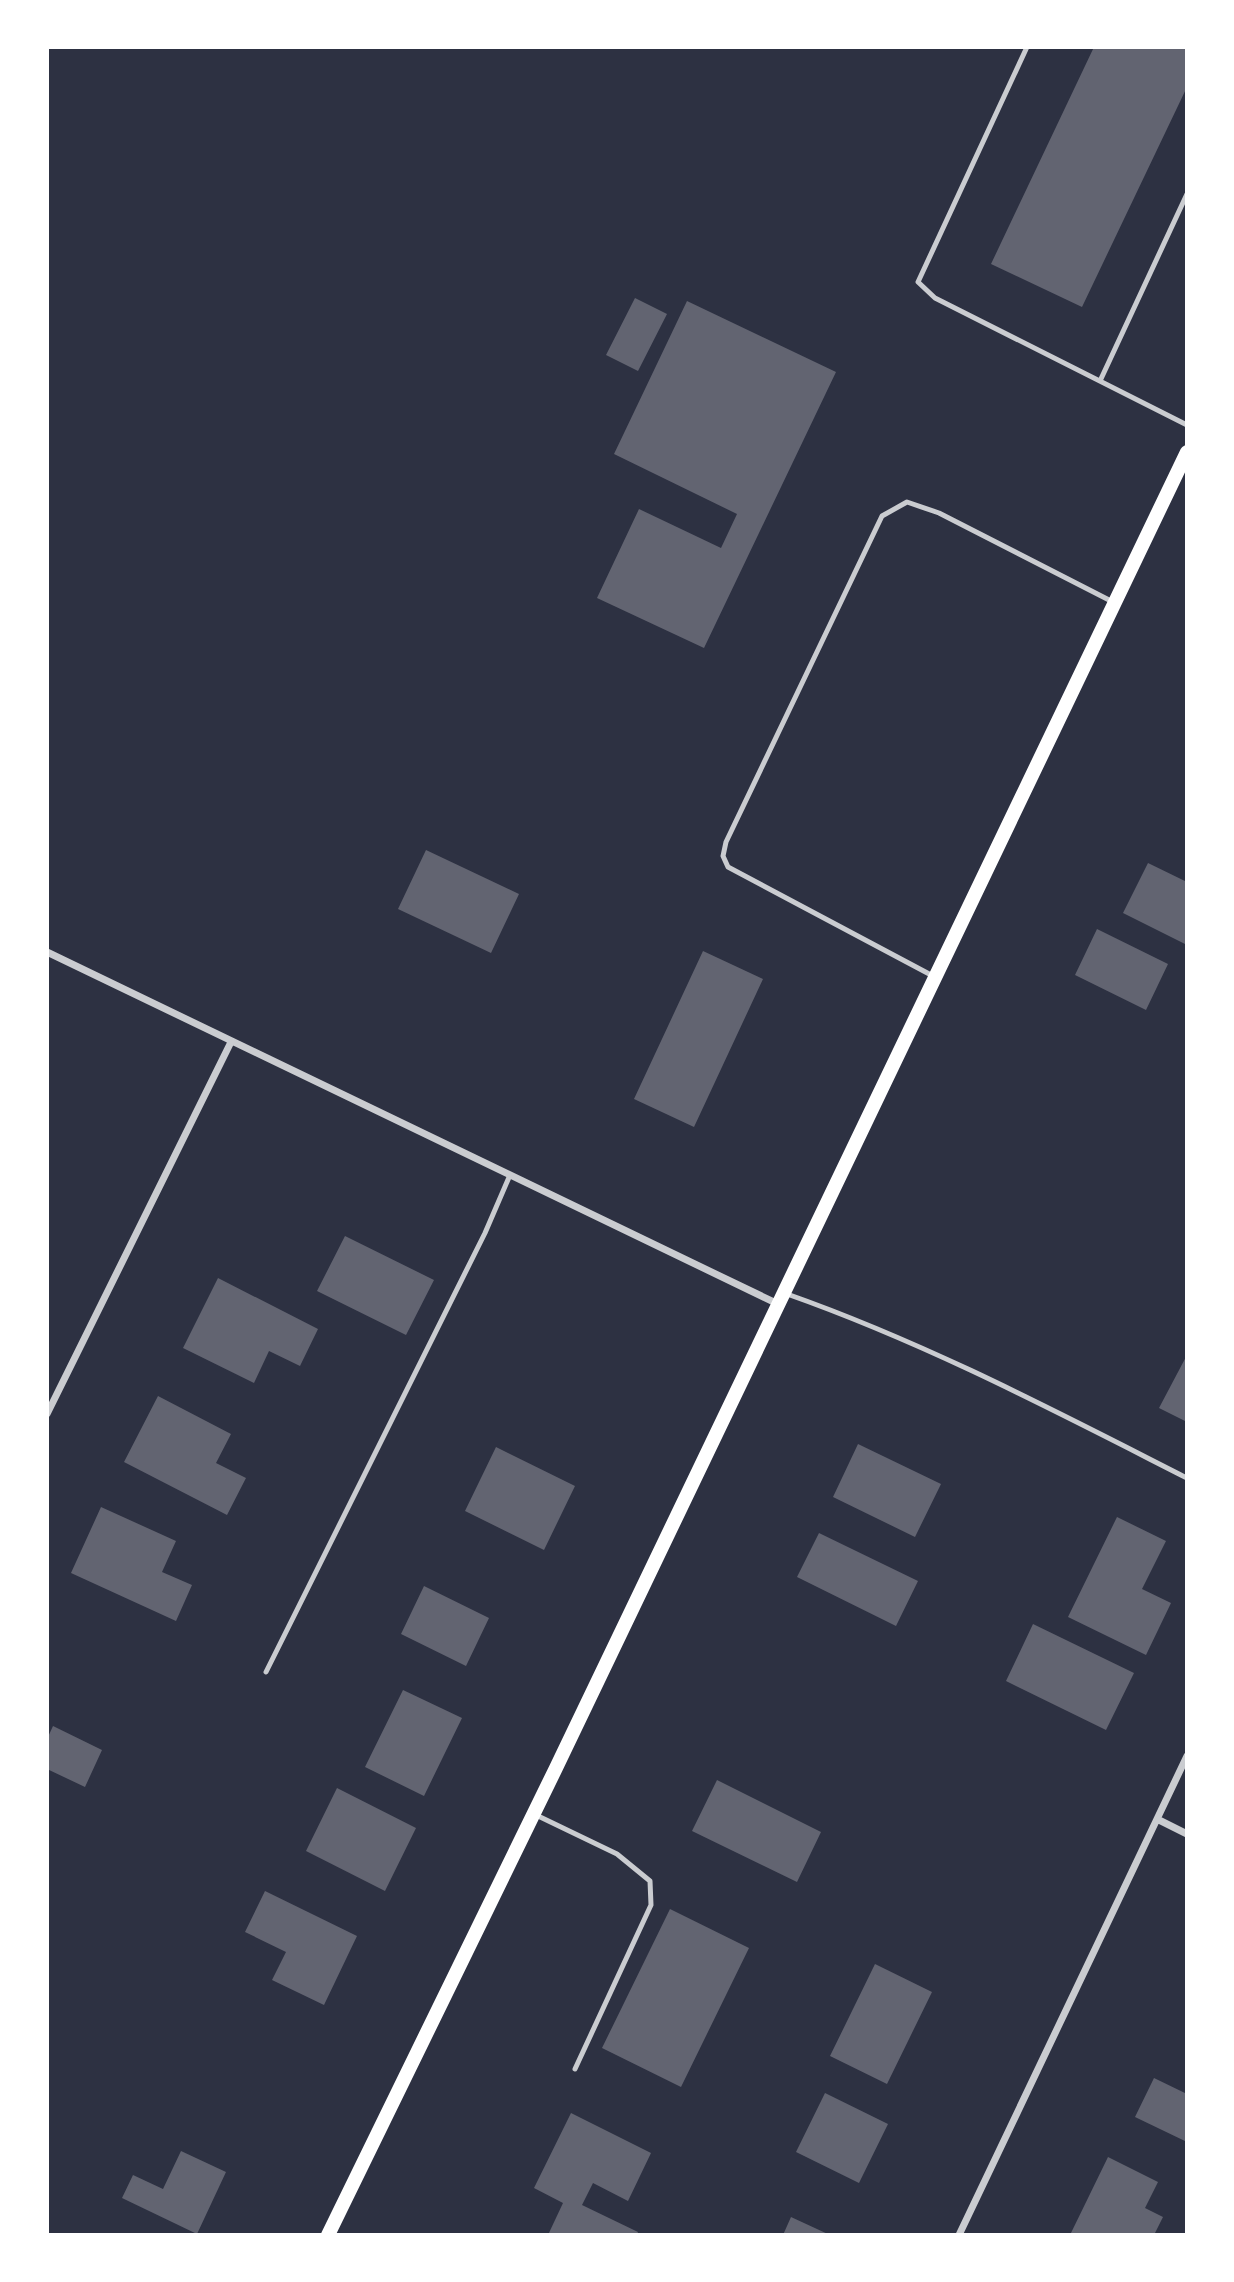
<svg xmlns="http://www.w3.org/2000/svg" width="1234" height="2282" font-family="Cabin,sans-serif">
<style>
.building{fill:#626471}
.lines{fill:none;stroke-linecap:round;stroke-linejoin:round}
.service{stroke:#caccd0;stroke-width:5}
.minor{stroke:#caccd0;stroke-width:7}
.secondary{stroke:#fff;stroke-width:14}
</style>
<rect width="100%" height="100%" fill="#2d3142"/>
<path class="building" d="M1094 47H1187V87L1082 307 991 264Z
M635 298 667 314 638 371 606 355Z
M687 301 836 372 704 648 597 598 639 509 721 548 737 514 614 454Z
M426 850 519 894 491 953 398 909Z
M1148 863 1187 882 1185 944 1123 913Z
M1097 929 1168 964 1146 1010 1075 975Z
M703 951 763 979 694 1127 634 1099Z
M345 1236 434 1280 406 1335 317 1291Z
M218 1278 318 1329 300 1366 269 1351 254 1383 183 1348Z
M1187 1355V1422L1159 1408Z
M158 1396 231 1434 216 1463 246 1478 227 1515 124 1462Z
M858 1444 941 1484 915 1537 833 1497Z
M496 1447 575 1486 544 1550 465 1511Z
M101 1507 176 1541 162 1572 192 1585 176 1621 71 1573Z
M1117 1517 1166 1541 1142 1589 1171 1603 1146 1655 1068 1617Z
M819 1533 918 1581 896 1626 797 1577Z
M424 1586 489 1618 466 1666 401 1634Z
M1033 1624 1134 1673 1106 1730 1006 1681Z
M403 1690 462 1718 424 1796 365 1767Z
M53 1726 102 1750 85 1787 47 1769V1739Z
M717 1780 821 1832 797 1882 692 1831Z
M337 1788 416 1828 385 1891 306 1851Z
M265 1891 357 1936 324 2005 272 1980 286 1952 245 1932Z
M670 1909 749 1948 681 2087 602 2048Z
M875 1964 932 1992 887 2084 830 2056Z
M1154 2078 1187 2094V2142L1135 2117Z
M825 2093 888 2124 859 2183 796 2152Z
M571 2113 651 2153 628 2201 593 2183 582 2205 638 2232 637 2235H548L563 2203 534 2188Z
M181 2151 226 2172 197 2234 122 2198 133 2175 163 2189Z
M1108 2157 1158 2182 1145 2208 1163 2217 1154 2235H1070Z
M791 2217 830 2235H783Z"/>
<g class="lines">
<path class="service" d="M1027 47 918 282 935 298 1187 425
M1100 381 1187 194
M933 976 728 867 723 856 726 842 882 516 907 502 939 513 1113 602
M787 1294C926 1343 1055 1411 1187 1478
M266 1672 485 1233 510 1175
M536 1815 617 1854 650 1881 651 1905 575 2069"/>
<path class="minor" d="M47 952 778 1304
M47 1414 231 1042
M1157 1819 1187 1834
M959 2235 1187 1756"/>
<path class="secondary" d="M328 2235 556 1768 1187 452"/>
</g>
<rect width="1234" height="2282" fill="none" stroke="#ffffff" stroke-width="98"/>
</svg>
